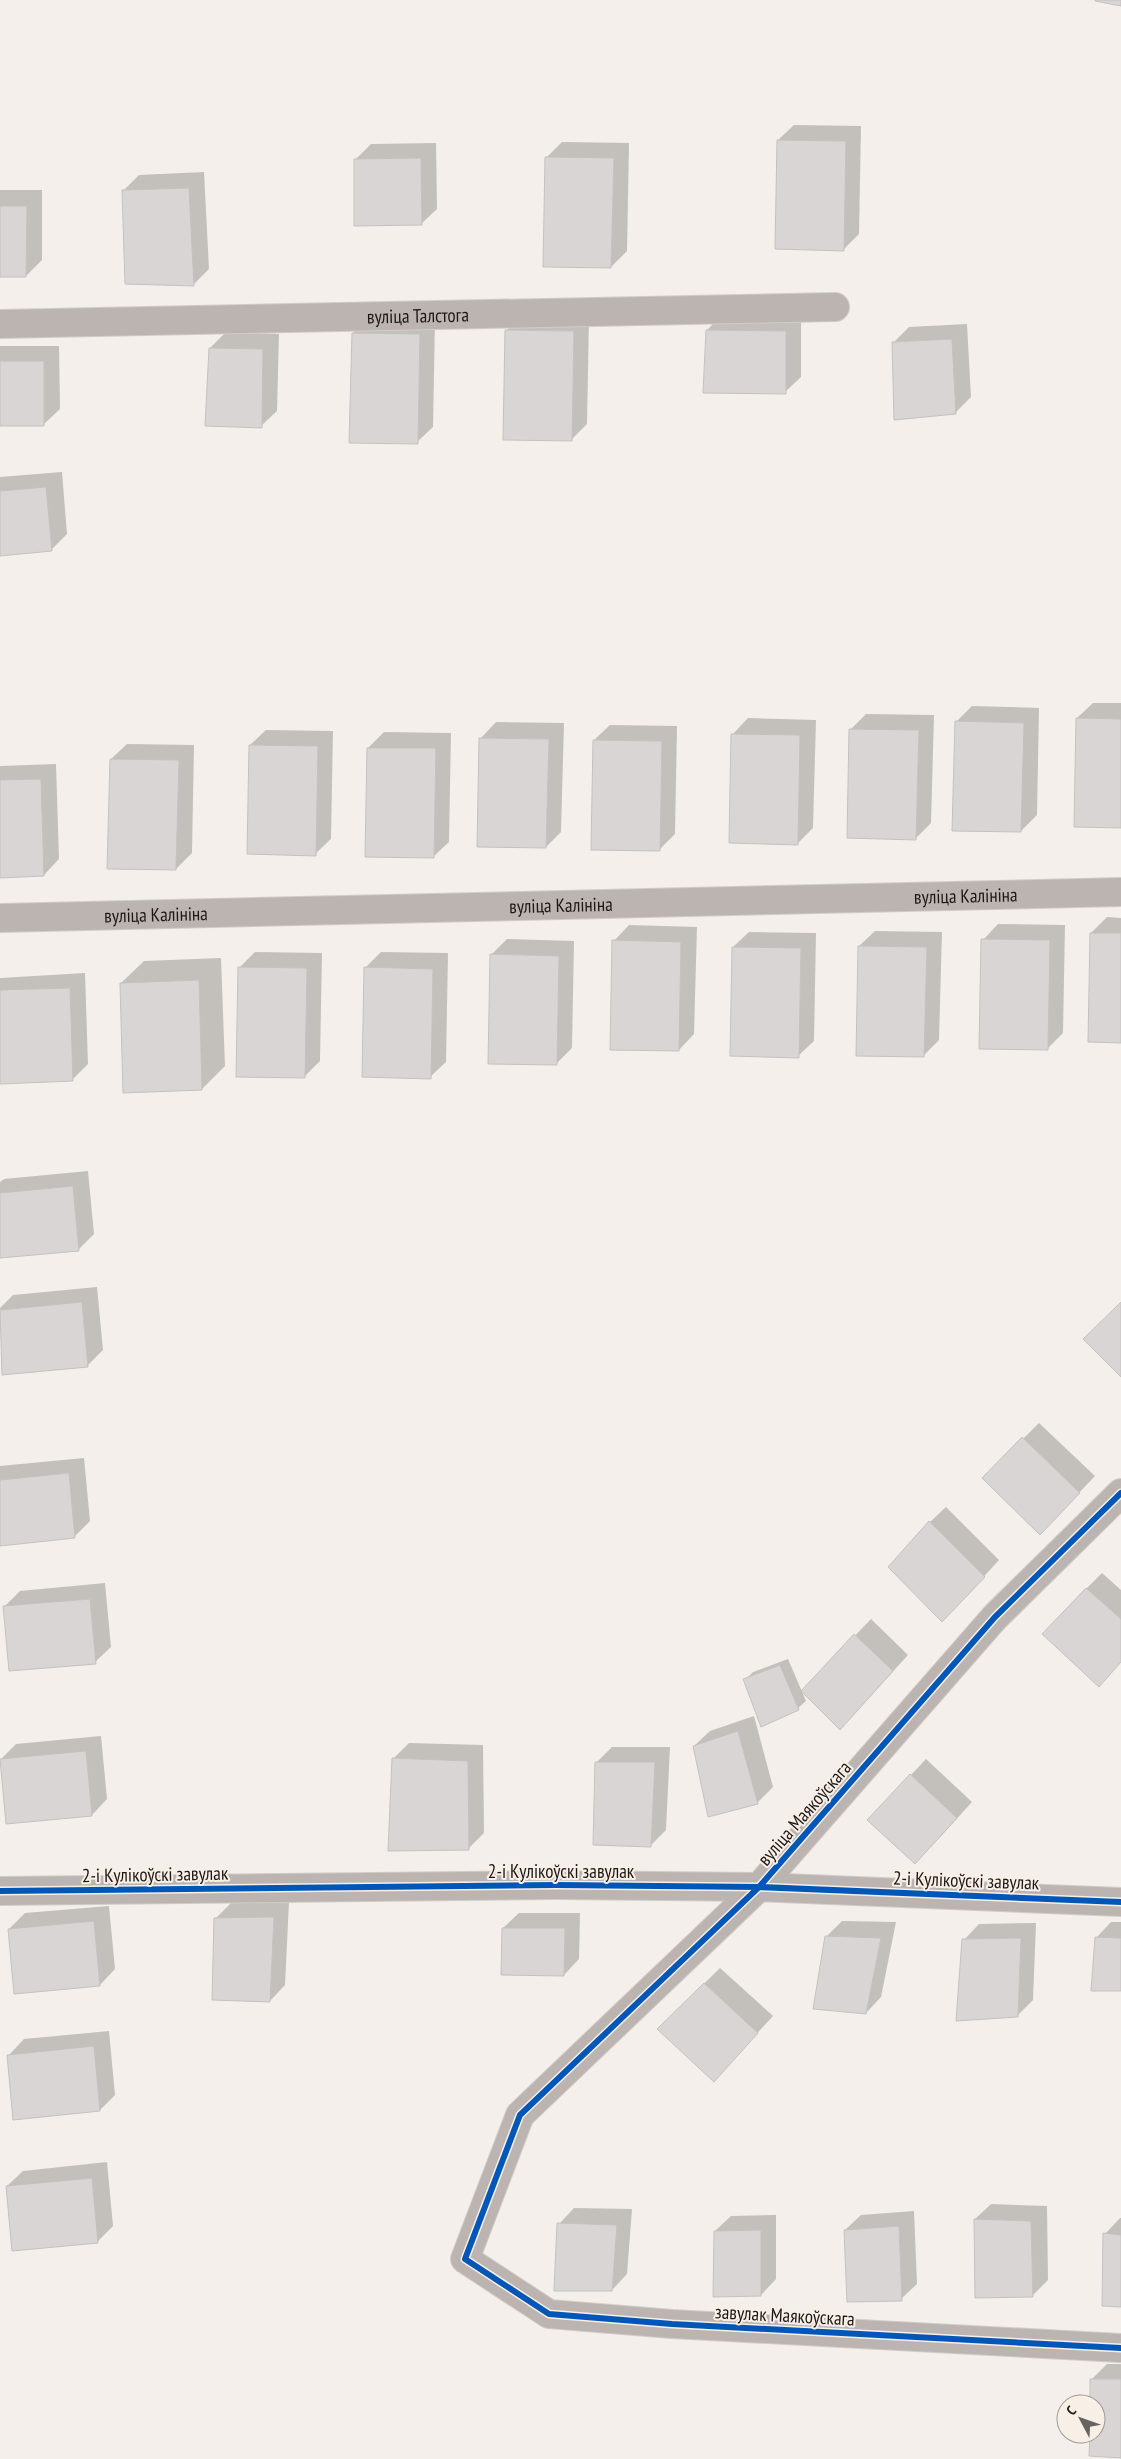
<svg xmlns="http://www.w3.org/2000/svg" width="1121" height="2459" font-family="'PT Sans Narrow',sans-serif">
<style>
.shadow{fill:#0003}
.building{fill:#d9d5d5;stroke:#c4c1c0}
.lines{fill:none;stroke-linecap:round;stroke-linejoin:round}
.minor-casing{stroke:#d0cdc9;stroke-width:30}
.minor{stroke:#bcb4b0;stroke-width:28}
.cycleway-casing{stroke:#f8efe6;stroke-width:9}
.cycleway{stroke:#0057b8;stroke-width:6}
.labels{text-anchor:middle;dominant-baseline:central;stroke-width:4;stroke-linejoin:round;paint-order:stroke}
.street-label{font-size:19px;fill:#1b1815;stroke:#f8efe6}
</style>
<rect width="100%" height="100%" fill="#f4efea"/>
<path class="shadow" d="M794 125 861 126 859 234 843 250 778 140Z
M562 142 629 143 627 251 611 267 546 158Z
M436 143 437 209 421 224 355 160 371 144Z
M204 172 209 269 193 285 123 191 139 175Z
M0 190H42V260L26 276 0 275Z
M522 315 589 316 587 424 571 440 506 331Z
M722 315 801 316V377L785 392 707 330Z
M369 318 435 319 433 427 417 442 353 333Z
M967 324 971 397 955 413 894 342 909 327Z
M226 332 279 334 277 411 261 426 210 348Z
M0 346H59L60 409 44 424 0 425Z
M62 472 67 534 51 550 0 555V477Z
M1093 703H1121V827L1077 718Z
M972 706 1039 708 1037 815 1021 831 956 722Z
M866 714 934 715 931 823 916 838 851 729Z
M748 718 816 720 813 828 798 843 733 734Z
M496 722 564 723 561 832 546 847 481 738Z
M610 725 677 726 675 834 659 850 594 740Z
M266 730 333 731 331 839 315 854 250 745Z
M384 732 451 733 449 842 433 857 368 748Z
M127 744 194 745 192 853 176 869 111 759Z
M56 764 59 859 44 875 0 876V766Z
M1107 917 1121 918V1042L1091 933Z
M998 924 1065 925 1063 1033 1047 1049 983 940Z
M629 925 697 927 694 1034 679 1050 614 941Z
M875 931 942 932 939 1040 924 1055 859 946Z
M749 932 816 933 814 1041 798 1056 733 947Z
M507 939 574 941 572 1048 556 1064 491 955Z
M255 952 322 953 320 1061 304 1077 239 968Z
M381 952 448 953 446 1062 430 1077 365 968Z
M221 958 225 1066 202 1089 121 983 144 961Z
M85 973 88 1064 72 1080 0 1083V978Z
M88 1171 94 1234 78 1250 0 1257V1182L4 1179Z
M97 1287 103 1350 87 1366 3 1374 0 1308 13 1295Z
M1039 1423 1095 1476 1055 1518 984 1478Z
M84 1458 90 1521 74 1537 0 1544V1466Z
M946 1507 999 1560 958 1605 930 1522Z
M1102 1573 1121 1590V1662L1086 1589Z
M105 1583 111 1647 95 1662 4 1607 20 1591Z
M871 1619 908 1655 856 1712 802 1691Z
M788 1659 806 1701 798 1708 745 1680 753 1672Z
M754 1716 773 1787 757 1803 694 1746 710 1731Z
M101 1736 107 1799 92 1815 1 1759 16 1744Z
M409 1743 483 1745 484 1833 468 1849 393 1759Z
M612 1747H670L666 1830 650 1846 596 1763Z
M926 1759 972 1802 931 1847 911 1775Z
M289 1902 285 1985 270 2001 216 1918 231 1903Z
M109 1906 115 1969 100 1985 9 1929 25 1913Z
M519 1913H580L579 1959 564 1975 503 1928Z
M842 1921 896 1922 881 1997 866 2013 826 1937Z
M1111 1922H1121V1990L1096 1938Z
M1036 1923 1033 2000 1017 2016 964 1940 979 1924Z
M720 1968 773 2016 729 2064 658 2029Z
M109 2031 115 2095 100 2110 9 2055 24 2039Z
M107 2162 113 2226 98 2241 7 2186 23 2171Z
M991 2204 1047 2206 1048 2280 1032 2296 975 2219Z
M574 2208 632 2209 627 2274 612 2290 559 2224Z
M914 2211 917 2284 901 2299 845 2230 861 2215Z
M776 2215V2279L761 2295 715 2231 731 2216Z
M1120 2218H1121V2306L1105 2234Z
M1107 2364H1121V2456L1091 2434H1096V2404H1091V2380Z"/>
<path class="building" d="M1095 0H1121V6L1095 1Z
M777 140 846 141 844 251 775 249Z
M545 157 614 158 611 268 543 267Z
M421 158 422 225 354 226V159Z
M189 188 194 286 125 284 122 190Z
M0 206H27L26 277H0Z
M505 330 574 331 572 441 503 440Z
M706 330 786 331V394L703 393Z
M352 333 420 334 418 444 349 443Z
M952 339 956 414 894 420 892 342Z
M209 348 263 349 262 428 205 426Z
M0 361H44V426H0Z
M46 487 52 551 0 556V491Z
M1076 718 1121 719V828L1074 827Z
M955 721 1024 723 1021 832 952 831Z
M849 729 919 730 916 840 847 838Z
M731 734 800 735 798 845 729 843Z
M479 738 549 739 546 848 477 847Z
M593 740 662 741 660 851 591 850Z
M249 745 318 746 316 856 247 854Z
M367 748H436L434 858 365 857Z
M110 759 179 760 176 870 107 869Z
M41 779 44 876 0 878V780Z
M1090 933H1121V1043L1088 1042Z
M981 939 1050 940 1048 1050 979 1049Z
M612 940 681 942 679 1051 610 1050Z
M858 946 927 947 924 1057 856 1056Z
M732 947 801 948 799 1058 730 1056Z
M490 954 559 956 557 1065 488 1064Z
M238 967 307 968 305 1078 236 1077Z
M364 967 433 969 431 1079 362 1077Z
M199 980 202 1090 123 1093 120 983Z
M70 988 73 1081 0 1084V990Z
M73 1186 79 1251 0 1258V1193Z
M82 1302 88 1367 2 1375 0 1310Z
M1121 1302V1377L1083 1339Z
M1022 1437 1080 1493 1040 1535 982 1478Z
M69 1473 75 1538 0 1546V1480Z
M929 1521 985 1577 942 1622 888 1567Z
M1086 1588 1121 1619V1662L1099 1687 1042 1634Z
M90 1599 96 1664 9 1671 3 1606Z
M854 1634 893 1671 840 1730 801 1691Z
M780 1665 799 1710 761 1727 743 1679Z
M738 1731 758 1804 708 1817 693 1746Z
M86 1751 92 1816 6 1824 0 1759Z
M392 1758 468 1761 469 1850 388 1851Z
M595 1762H655L651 1847 593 1845Z
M910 1774 957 1818 915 1864 867 1820Z
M274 1917 270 2002 212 2000 214 1918Z
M94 1921 100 1986 14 1994 8 1929Z
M502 1928H565L564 1976 501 1975Z
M825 1936 881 1938 866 2014 813 2009Z
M1095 1937 1121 1938V1991H1091Z
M1021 1938 1018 2017 956 2021 962 1939Z
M704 1983 758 2033 714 2082 657 2029Z
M94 2046 100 2111 13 2120 7 2055Z
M92 2178 98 2243 12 2251 6 2186Z
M974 2219 1031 2221 1033 2297 975 2298Z
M557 2223 617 2225 612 2291H554Z
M899 2226 902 2301 847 2302 844 2230Z
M761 2230V2296L713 2297 714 2231Z
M1103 2233 1121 2235V2307L1102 2306Z
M1090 2379H1121V2458L1089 2456 1090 2434H1096V2404H1090Z"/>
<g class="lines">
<defs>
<g id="minor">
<path id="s1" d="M0 324 835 307"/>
<path id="s2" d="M0 918 1121 892"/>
<path d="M1121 1493 995 1617 759 1887 520 2115 465 2259 549 2314 672 2324 1121 2348"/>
<path d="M0 1891 556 1885 759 1887 1121 1902"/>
</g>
</defs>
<use href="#minor" class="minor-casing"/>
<use href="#minor" class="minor"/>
<defs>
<path id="cycleway" d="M1121 1493 995 1617 759 1887 520 2115 465 2259 549 2314 672 2324 1121 2348
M0 1891 556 1885 759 1887 1121 1902"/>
</defs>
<use href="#cycleway" class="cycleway-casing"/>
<use href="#cycleway" class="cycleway"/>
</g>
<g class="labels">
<g class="street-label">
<text stroke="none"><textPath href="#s1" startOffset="418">вуліца Талстога</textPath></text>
<text stroke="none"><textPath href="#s2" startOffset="966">вуліца Калініна</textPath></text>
<text stroke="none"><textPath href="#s2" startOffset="561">вуліца Калініна</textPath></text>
<text stroke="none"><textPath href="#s2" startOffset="156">вуліца Калініна</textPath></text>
<text transform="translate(804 1813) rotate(-49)">вуліца Маякоўскага</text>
<text x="561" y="1871">2-і Кулікоўскі завулак</text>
<text transform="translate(155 1874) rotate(-1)">2-і Кулікоўскі завулак</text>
<text transform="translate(966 1880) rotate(2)">2-і Кулікоўскі завулак</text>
<text transform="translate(785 2315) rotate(3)">завулак Маякоўскага</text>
</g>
</g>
<g transform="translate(1081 2419) rotate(311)"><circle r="24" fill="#f8efe6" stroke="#a09992"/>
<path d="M0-4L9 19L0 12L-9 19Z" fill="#676360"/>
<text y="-8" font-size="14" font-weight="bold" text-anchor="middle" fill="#1b1815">С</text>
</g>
</svg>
